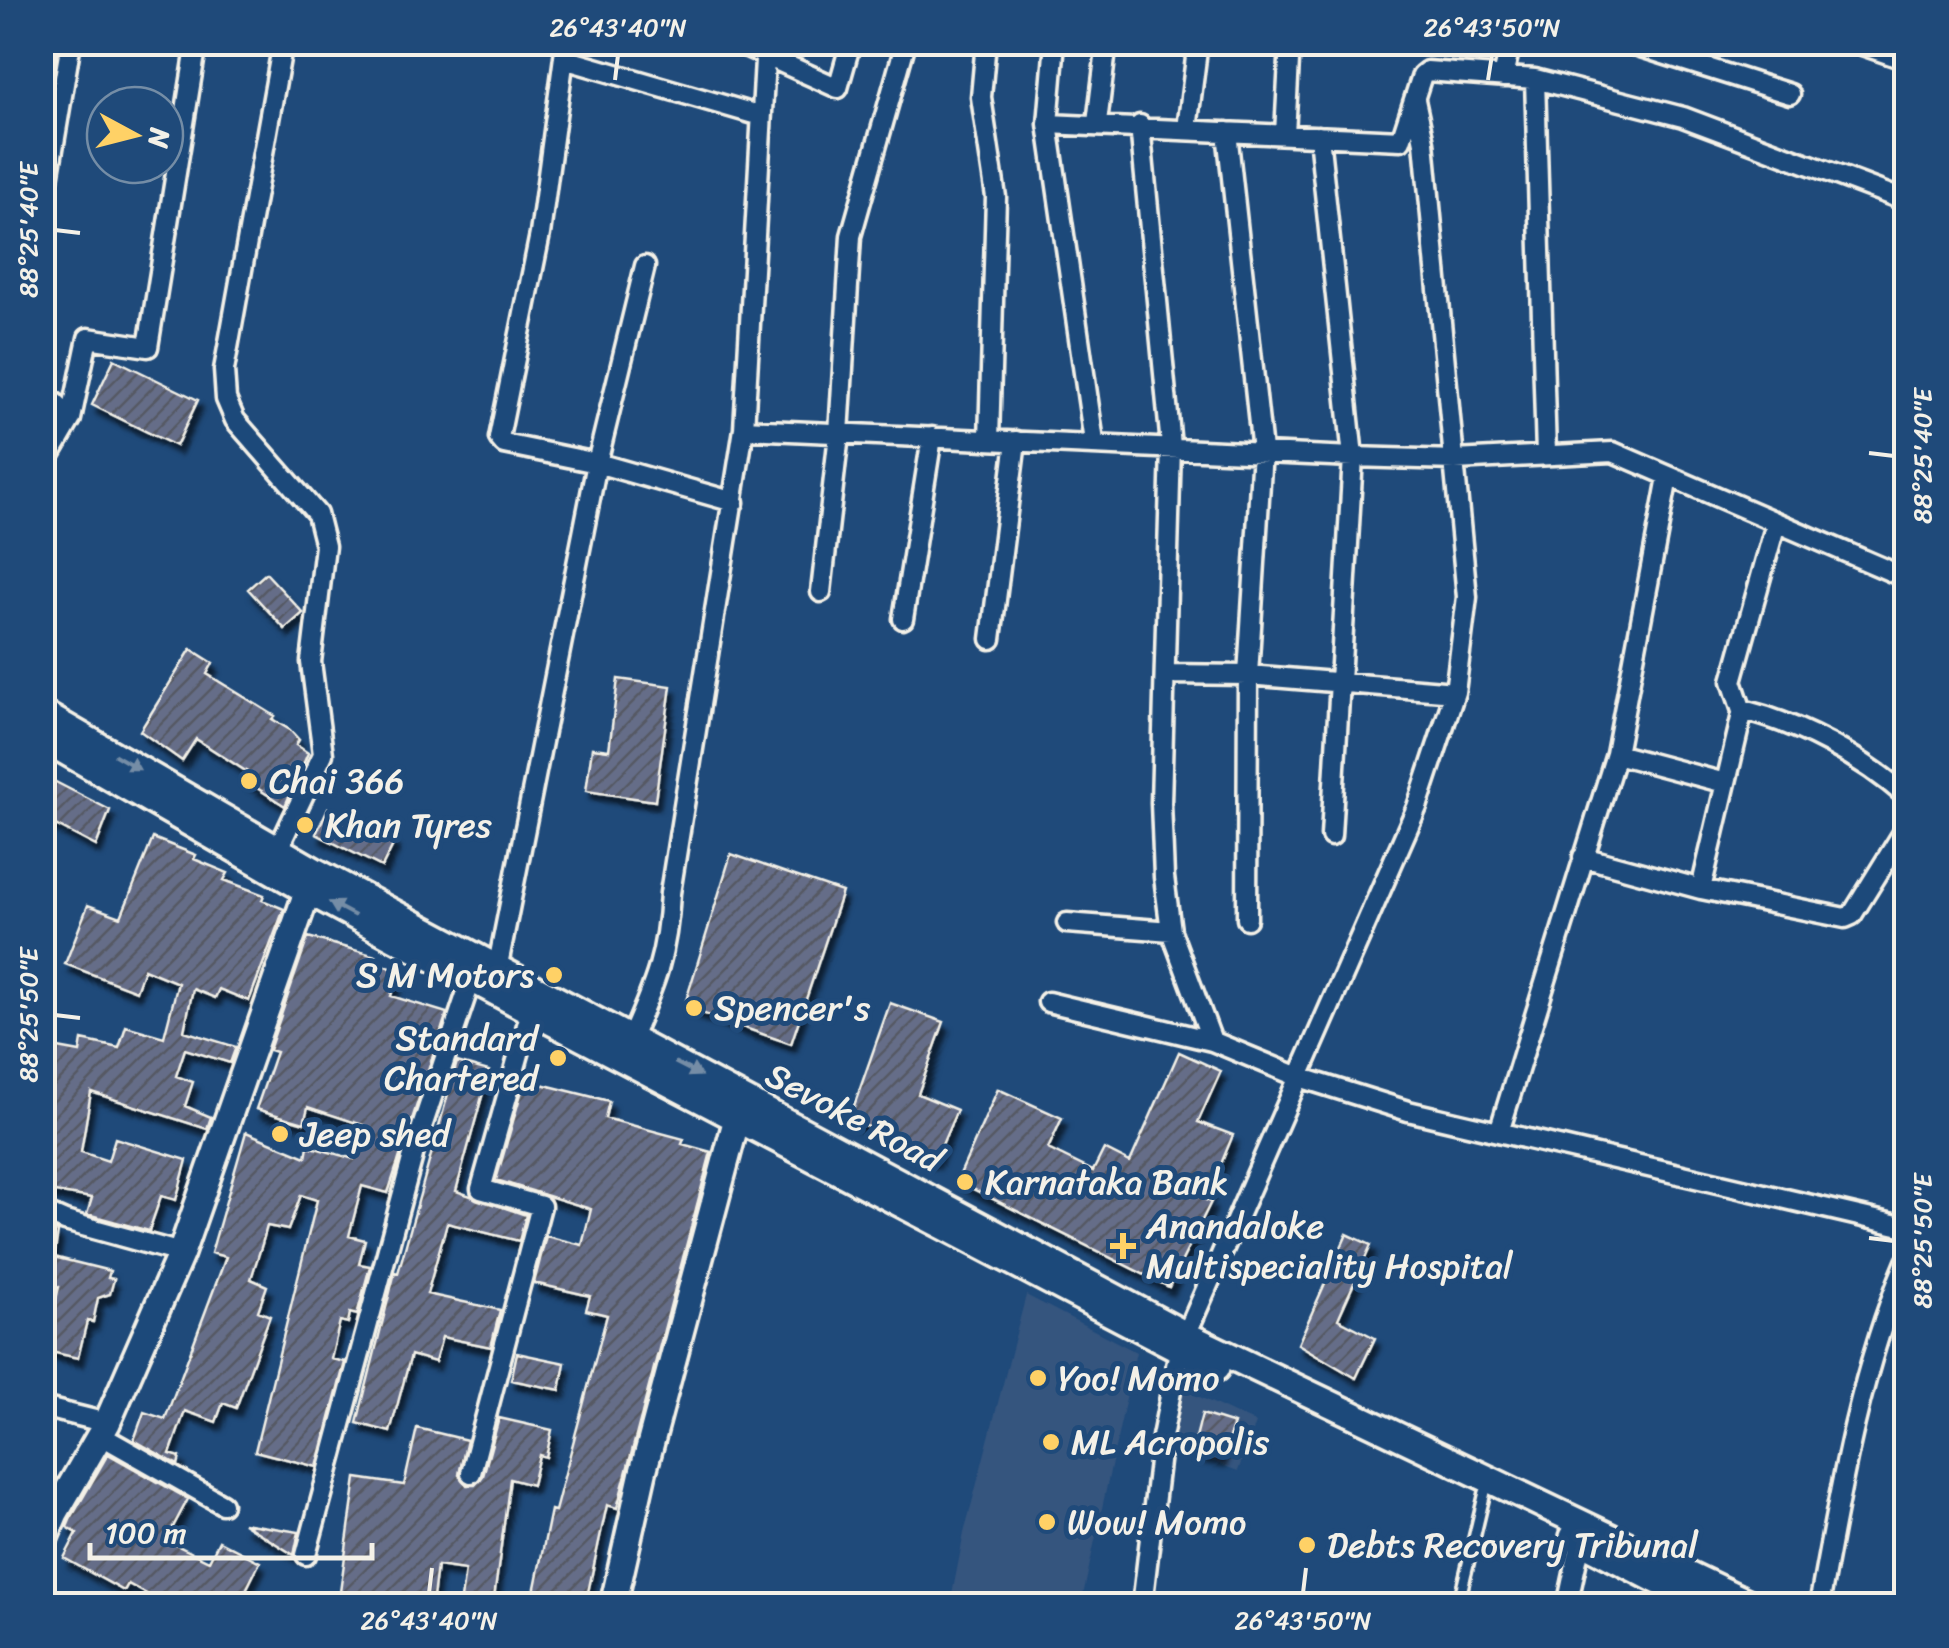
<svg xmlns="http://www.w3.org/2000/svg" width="1949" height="1648" font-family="Sriracha,sans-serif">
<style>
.built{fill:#34547e}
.building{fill:url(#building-hatch);stroke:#f4f1e8;stroke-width:2.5;filter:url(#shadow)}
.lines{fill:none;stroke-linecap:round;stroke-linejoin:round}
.lane-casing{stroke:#f4f1e8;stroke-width:16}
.street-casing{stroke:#f4f1e8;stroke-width:25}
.secondary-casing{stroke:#f4f1e8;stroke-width:32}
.lane{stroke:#1f4a7a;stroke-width:9}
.street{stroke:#1f4a7a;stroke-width:18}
.secondary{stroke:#1f4a7a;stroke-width:25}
.oneway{fill:#748da6}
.ticks{fill:none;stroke:#f4f1e8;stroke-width:4}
.poi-dot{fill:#ffd166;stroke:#1f4a7a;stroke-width:4}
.labels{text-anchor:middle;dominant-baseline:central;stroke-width:10;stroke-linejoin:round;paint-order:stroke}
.poi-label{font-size:35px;fill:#f4f1e8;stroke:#1f4a7a;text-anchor:start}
.street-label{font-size:35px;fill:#f4f1e8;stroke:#1f4a7a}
.neatline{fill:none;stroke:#f4f1e8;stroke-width:4}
.ticks-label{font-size:25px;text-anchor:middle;fill:#f4f1e8}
</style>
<defs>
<pattern id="building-hatch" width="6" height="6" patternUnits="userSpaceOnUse" patternTransform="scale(2.5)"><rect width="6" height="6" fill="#656d88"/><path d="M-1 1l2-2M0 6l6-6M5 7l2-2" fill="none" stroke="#565964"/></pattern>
<filter id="shadow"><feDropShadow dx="4.5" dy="8" stdDeviation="2.5" flood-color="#0009"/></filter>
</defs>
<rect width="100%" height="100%" fill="#1f4a7a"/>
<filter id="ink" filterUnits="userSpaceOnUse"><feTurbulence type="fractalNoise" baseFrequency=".01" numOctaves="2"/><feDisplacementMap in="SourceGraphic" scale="20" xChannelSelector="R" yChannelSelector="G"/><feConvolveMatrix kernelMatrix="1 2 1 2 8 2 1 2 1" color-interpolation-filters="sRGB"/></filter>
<g filter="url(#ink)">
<path class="built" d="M1026 1295 1136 1352 1081 1605H950L964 1533Z
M1180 1388 1256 1423 1238 1471 1190 1453 1192 1442 1172 1438Z"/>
<path class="building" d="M114 359 198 400 176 446 92 405Z
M266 573 303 613 285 629 248 589Z
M191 649 213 663 207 674 275 716 272 719 290 730 299 740 296 745 308 753 285 806 243 779 247 772 196 739 182 761 140 731Z
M618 679 671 686 655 801 586 791 592 748 609 750Z
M42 775 110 810 96 846 42 818Z
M328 808 395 841 382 867 316 834Z
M153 838 196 855 194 859 228 873 224 880 264 895 262 900 284 909 249 1001 219 989 215 998 193 989 184 1031 236 1047 230 1063 185 1049 176 1076 193 1082 185 1106 211 1117 207 1129 91 1092 81 1152 108 1161 115 1138 187 1160 176 1200 161 1196 149 1231 87 1214 92 1198 42 1190V1045L80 1052 82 1040 119 1048 126 1026 164 1037 178 983 144 969 136 991 65 964 88 905 121 917Z
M731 854 842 892 791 1044 684 1007Z
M308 937 376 956 374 962 399 971 391 996 447 1013 388 1193 362 1186 349 1236 365 1240 359 1264 370 1266 357 1315 350 1313 348 1323 340 1321 331 1359 345 1362 317 1467 255 1451 317 1200 301 1195 288 1230 267 1226 262 1244 251 1279 267 1286 258 1311 270 1316 236 1408 223 1403 216 1422 185 1411 170 1454 180 1457 178 1465 134 1440 144 1412 165 1419 226 1257 211 1253 246 1132 306 1157 308 1146 354 1159 363 1125 308 1107 304 1123 256 1109 276 1052 269 1050Z
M890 1003 944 1022 918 1094 957 1110 935 1161 903 1148 906 1140 849 1120Z
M1179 1052 1221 1071 1198 1122 1233 1135 1206 1200 1211 1202 1169 1287 957 1181 998 1089 1062 1118 1048 1149 1093 1171 1104 1149 1130 1162Z
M457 1062 489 1071 456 1191 526 1215 519 1241 447 1223 427 1294 500 1310 491 1347 442 1337 435 1362 411 1355 390 1432 357 1423 395 1272 398 1273Z
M525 1080 609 1101 605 1118 684 1139 682 1144 711 1152 617 1508 607 1505 585 1606 533 1597 551 1510 555 1511 607 1315 586 1310 590 1296 534 1283 546 1236 582 1245 591 1209 496 1180Z
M42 1225 58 1232 54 1257 110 1271 108 1278 114 1279 110 1294 98 1298 93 1322 87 1321 78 1358 42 1350V1313L52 1316 59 1287 42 1283Z
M1347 1234 1371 1245 1338 1319 1375 1338 1356 1378 1298 1344Z
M517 1353 565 1363 560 1390 511 1380Z
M1202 1414 1234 1424 1221 1458 1192 1453Z
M499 1418 552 1430 546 1457 539 1455 532 1485 510 1479 493 1606H460L465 1570 437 1566 432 1606 339 1599 356 1478 404 1485 417 1428 467 1440 459 1475 467 1485H475L483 1476Z
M108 1454 188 1499 166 1540 209 1561 219 1541 260 1562 238 1606H169L128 1584 124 1591 64 1558 77 1533 67 1527 70 1520Z
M243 1523 299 1532 294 1555Z"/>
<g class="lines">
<defs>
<path id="lane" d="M1458 1606 1485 1492"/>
<path id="street" d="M566 42 540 234 499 438 504 444 597 463 734 502
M736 42 838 88 851 42
M986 42 981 97 996 197 989 440
M1055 42 1048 124 1094 442
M1625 42 1790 94
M1853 42 1906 60
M564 59 761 116
M1503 77 1511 42
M1535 79 1546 455
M1097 123 1107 42
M1048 124 1401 140 1422 75 1427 71 1535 79 1683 117 1906 201
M1140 125 1171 446 1161 803 1164 877 1171 931 1212 1041
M1187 129 1198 42
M1227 132 1262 451 1248 675 1247 919
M1285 134 1290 42
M1319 136 1353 457 1331 836
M42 215 71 42
M42 390 71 419
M744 429 1353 457 1455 460 1613 452 1906 578
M42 469 71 419 88 338 148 347 197 42
M821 592 839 434 851 236 906 42
M903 619 932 437
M991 639 1016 441
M1167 674 1248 675 1455 692
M1742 711 1732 681 1776 523
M1616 754 1725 783
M278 849 323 754 311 662 325 546 317 514 235 420 226 399 224 370 283 42
M1583 857 1701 889 1845 918 1852 915 1906 828
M1701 889 1743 710C1800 724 1862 757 1906 796
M1067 923 1171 931
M497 970 597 463 645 266
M1048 1002 1212 1041 1299 1077 1408 1111 1906 1227
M630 1040C655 984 667 955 670 893L744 429 766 42
M1499 1132 1616 754 1668 477
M42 1211 65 1221 181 1253
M1186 1335 1417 807 1455 692 1467 597 1424 142 1415 100
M42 1407 107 1423
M100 1435 222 1504
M471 1473 541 1206 481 1189 531 1011
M306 1555 415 1148 472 977
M1142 1606 1162 1437 1179 1351
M1567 1606 1581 1541
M1819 1606C1840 1489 1860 1371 1906 1262"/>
<path id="secondary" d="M42 713 315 871 1186 1335 1755 1606
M42 738 308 891 531 1011 1216 1368
M1573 1537 1707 1606
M42 1544 55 1513 107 1423 181 1253 312 878
M613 1606 643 1472 740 1107"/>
</defs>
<use href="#lane" class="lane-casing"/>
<use href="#street" class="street-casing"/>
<use href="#secondary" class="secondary-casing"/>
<use href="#lane" class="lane"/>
<use href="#street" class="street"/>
<use href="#secondary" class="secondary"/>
</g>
<defs><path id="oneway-solid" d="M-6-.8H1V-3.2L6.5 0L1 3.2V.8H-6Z" transform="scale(2.5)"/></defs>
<g class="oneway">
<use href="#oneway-solid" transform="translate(127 762) rotate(30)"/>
<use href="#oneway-solid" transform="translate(342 909) rotate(-152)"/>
<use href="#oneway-solid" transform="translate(688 1069) rotate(27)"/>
</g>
</g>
<path class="ticks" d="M615 80 618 55M1488 80 1492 55M55 230 80 233M1869 453 1894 456M55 1015 80 1018M1869 1238 1894 1241M429 1593 432 1568M1303 1593 1306 1568"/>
<g class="poi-dot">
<circle cx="249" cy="781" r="10"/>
<circle cx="305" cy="825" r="10"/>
<circle cx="554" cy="975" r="10"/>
<circle cx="694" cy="1008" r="10"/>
<circle cx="558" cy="1058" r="10"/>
<circle cx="280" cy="1134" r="10"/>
<circle cx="965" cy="1182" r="10"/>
<path d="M1118 1231h10v10h10v10h-10v10h-10v-10h-10v-10h10z"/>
<circle cx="1038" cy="1378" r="10"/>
<circle cx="1051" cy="1442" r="10"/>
<circle cx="1047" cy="1522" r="10"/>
<circle cx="1307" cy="1545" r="10"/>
</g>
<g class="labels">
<g class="poi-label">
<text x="269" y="781">Chai 366</text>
<text x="325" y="825">Khan Tyres</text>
<text x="534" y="975" text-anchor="end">S M Motors</text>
<text x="714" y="1008">Spencer's</text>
<text x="538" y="1038" text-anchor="end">Standard<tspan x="538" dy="40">Chartered</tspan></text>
<text x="300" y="1134">Jeep shed</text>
<text x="985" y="1182">Karnataka Bank</text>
<text x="1146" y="1226">Anandaloke<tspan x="1146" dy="40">Multispeciality Hospital</tspan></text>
<text x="1058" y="1378">Yoo! Momo</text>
<text x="1071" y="1442">ML Acropolis</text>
<text x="1067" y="1522">Wow! Momo</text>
<text x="1327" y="1545">Debts Recovery Tribunal</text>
</g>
<g class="street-label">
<text transform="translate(854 1117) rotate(28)">Sevoke Road</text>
</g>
</g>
<rect width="1949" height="1648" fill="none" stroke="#1f4a7a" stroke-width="110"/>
<g transform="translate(135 135) rotate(97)"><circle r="48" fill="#1f4a7a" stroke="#748da6" stroke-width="2.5"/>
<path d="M0-8L18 38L0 25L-18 38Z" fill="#ffd166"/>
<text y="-15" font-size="28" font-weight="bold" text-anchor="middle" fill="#f4f1e8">N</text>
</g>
<path d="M90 1543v15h282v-15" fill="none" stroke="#f4f1e8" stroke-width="5"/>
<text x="105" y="1543" font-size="30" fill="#f4f1e8" stroke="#1f4a7a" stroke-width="8" paint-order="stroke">100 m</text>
<rect x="55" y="55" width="1839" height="1538" class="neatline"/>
<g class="ticks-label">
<text x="618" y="36">26°43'40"N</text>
<text x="1492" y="36">26°43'50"N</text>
<text transform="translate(28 230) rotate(-90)" y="9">88°25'40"E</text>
<text transform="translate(1922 456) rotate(-90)" y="9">88°25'40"E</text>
<text transform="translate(28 1015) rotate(-90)" y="9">88°25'50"E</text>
<text transform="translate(1922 1241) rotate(-90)" y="9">88°25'50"E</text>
<text x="429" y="1629">26°43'40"N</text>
<text x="1303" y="1629">26°43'50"N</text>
</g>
</svg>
